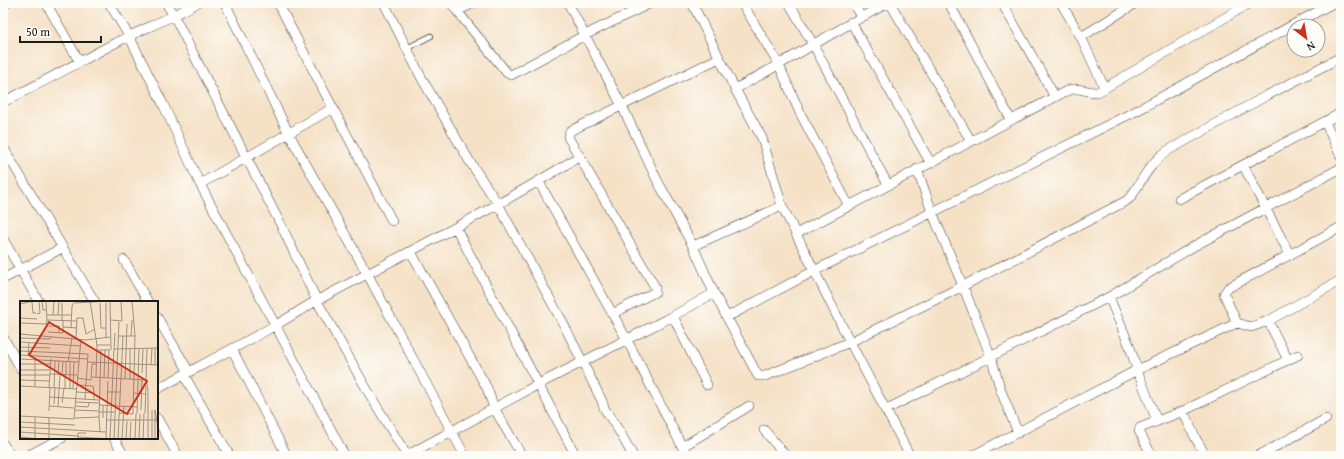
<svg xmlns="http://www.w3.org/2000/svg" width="1344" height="459" font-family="'Gentium Book Plus',serif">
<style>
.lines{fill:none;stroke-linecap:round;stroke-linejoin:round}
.lane-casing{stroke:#3d3a36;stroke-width:6}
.street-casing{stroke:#3d3a36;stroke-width:10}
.lane{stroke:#fff;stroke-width:4.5}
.street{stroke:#fff;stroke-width:9}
.inset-road{fill:none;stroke:#9e9282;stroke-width:1}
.view{fill:#c8321e;fill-opacity:0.15;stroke:#c8321e;stroke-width:2}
.inset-edge{fill:none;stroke:#1c1c1c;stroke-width:2}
</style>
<rect width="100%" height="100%" fill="#fdfcf7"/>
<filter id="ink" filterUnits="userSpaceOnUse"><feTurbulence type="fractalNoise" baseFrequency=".025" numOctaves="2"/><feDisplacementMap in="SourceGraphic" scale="8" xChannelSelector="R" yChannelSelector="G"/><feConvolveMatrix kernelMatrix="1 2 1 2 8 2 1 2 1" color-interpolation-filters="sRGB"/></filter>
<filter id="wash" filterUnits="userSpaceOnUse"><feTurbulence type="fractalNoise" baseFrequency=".012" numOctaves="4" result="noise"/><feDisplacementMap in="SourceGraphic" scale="16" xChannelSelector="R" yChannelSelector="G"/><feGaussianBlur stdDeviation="0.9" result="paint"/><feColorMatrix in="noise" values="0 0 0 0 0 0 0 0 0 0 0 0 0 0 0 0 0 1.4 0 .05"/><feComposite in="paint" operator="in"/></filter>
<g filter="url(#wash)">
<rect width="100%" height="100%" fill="#f5e1c6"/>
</g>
<g filter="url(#ink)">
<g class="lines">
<defs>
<path id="lane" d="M407 48 431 36"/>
<path id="street" d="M46 3 79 61
M109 3 129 36 163 104 200 184 345 456
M166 3 174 16 284 231 317 301 370 395 407 456
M225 3 289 134 368 275 465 456
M278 3 392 221
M384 3 421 77 470 162 498 204 563 323 602 401 604 408 621 434 633 456
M451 3 457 11 474 3
M568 3 622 106 657 180 693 246 714 293 758 376H765L850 342 963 286 1126 201 1131 197C1141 181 1151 162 1167 151L1266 96 1341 57
M692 3 735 89 762 138 782 206 850 342 910 456
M742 3 779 65 800 113 849 206
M789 3 813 44 888 185
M853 3 861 17
M890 3 971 141
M949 3 1011 120
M1002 3 1055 97
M1061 3 1081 37 1104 87
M3 5 7 3
M457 11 507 73 511 75 585 35 651 3
M851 22 930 162
M1081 37 1136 3
M735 89C787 61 836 30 888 3
M3 102C42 83 79 62 117 42 143 29 171 18 197 3
M1325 122 1341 157
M3 147 95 302
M1243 165 1290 255
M917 169 932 212 963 286 991 357 1001 391 1018 433
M539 182 627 340 687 456
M200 184 333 108
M1179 199 1341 113
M456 228 576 456
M796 234 1055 97C1061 94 1067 90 1073 89 1082 88 1088 93 1098 92L1250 3
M3 239 39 302
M693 246 782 206
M411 252 487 388 494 408 522 456
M124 260 148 302
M3 279 62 248
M1109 297 1130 347 1137 370 1157 421
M612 314 655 292V287L568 137 570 131 719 58
M673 316 707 385
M157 317 189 372
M727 317 814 271 1136 111 1333 3
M1268 321 1288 360
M1237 323 1224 294 1228 288 1341 227
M3 337 21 369
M232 349 287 456
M184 375 230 456
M157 389C196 368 235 348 274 326 289 318 303 308 318 300 406 253 495 209 580 156
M885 410 1109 297 1196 245 1341 168
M1183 411 1196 439 1206 456
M157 418 178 456
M764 430 786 456
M114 438 124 456
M3 444 11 456
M682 447 749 406
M27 456 62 438
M406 456 537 385 673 316 714 293
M972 456 1137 370 1237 323 1251 327 1268 321 1341 280
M1152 456 1139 431 1140 428 1183 411 1298 355
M1258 456 1326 419"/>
</defs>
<use href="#lane" class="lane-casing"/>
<use href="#street" class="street-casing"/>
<use href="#lane" class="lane"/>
<use href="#street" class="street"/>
</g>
</g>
<g transform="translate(20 301)">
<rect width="138" height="138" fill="#f5e1c6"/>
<path class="inset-road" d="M22 0 23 9H27M26 0 27 19M70 0 77 44 76 76M90 0 91 49M12 1 13 12H16M55 2 90 0M80 2 81 27H86M86 2V36M0 3 14 0M0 12V60M17 13 20 12 19 0M27 14H51M33 14 34 0M38 14 39 0M0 17 17 18M42 19V2M91 19 102 20 101 0M0 22 26 23 27 19 57 20M29 25H39V32M43 26 57 27M51 27 52 5 55 0M28 31 43 32V20M0 33 66 39 90 36M99 35H115L112 0M111 35 112 19M0 37 30 38 31 36M56 37 57 17H63L66 33 75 28M0 41 61 45M77 44H90M0 46 30 47M135 47V64M94 48 138 47M94 48 95 32M77 49H90M0 50 68 53 65 98M0 54 68 58M8 54 9 42M0 58 59 61M48 61 52 37M68 61 138 64M0 63H30M131 64 132 47M0 69H30M122 72 123 48M30 73 57 74M0 74H30M38 74 39 60M42 74 43 60M46 74V61M72 76 126 79 127 48M57 77 71 79 72 63H76M84 77 85 49M88 77 89 49M105 78 107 23M110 78V48M0 79 29 80M126 79 128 89V138M57 84 73 85 74 92M0 85 56 88M15 85V58M29 86 31 58M34 86 35 60M45 87V74M50 87V61M53 87 54 61M56 91 74 92V99M87 91H100M113 92 126 93M30 96 79 99M55 101 79 102M42 102 44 87M34 103 35 86M79 104 117 106M83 104V117M30 105 54 107M55 105 68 106 69 102M38 106 40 74M54 109 78 110M121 109 122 78M135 109V138M135 109 138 126M29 110 30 86M78 111H95M99 112 113 113M125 112 126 85M113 113 115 35M117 113 119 48M0 115 54 118 61 38M15 116V138M79 116 80 131M29 117V138M55 117 79 116 81 49M87 119H138M0 121 55 124M0 126 86 131M0 131 58 135M0 136 20 138M58 136 93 138M86 137 88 80M90 137 94 48M58 138V132H66M94 138 99 21M98 138 103 35M102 138 104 105M106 138 107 120M110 138 111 121M115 138 116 113M119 138 120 113M123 138 124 112M132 138V109"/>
<path class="view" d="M29 21 127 80 107 113 9 54Z"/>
<rect width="138" height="138" class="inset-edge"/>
</g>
<rect width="1344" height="459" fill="none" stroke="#fdfcf7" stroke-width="16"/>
<g transform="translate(1306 38) rotate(149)"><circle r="19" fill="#fdfcf7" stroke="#a3a29f"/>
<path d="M0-3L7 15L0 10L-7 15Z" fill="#c8321e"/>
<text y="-6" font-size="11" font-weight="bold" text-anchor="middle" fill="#1c1c1c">N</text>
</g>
<path d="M20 36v6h81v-6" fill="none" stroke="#1c1c1c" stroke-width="2"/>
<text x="26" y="36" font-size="12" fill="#1c1c1c" stroke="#fdfcf7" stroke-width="3" paint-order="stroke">50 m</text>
</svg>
